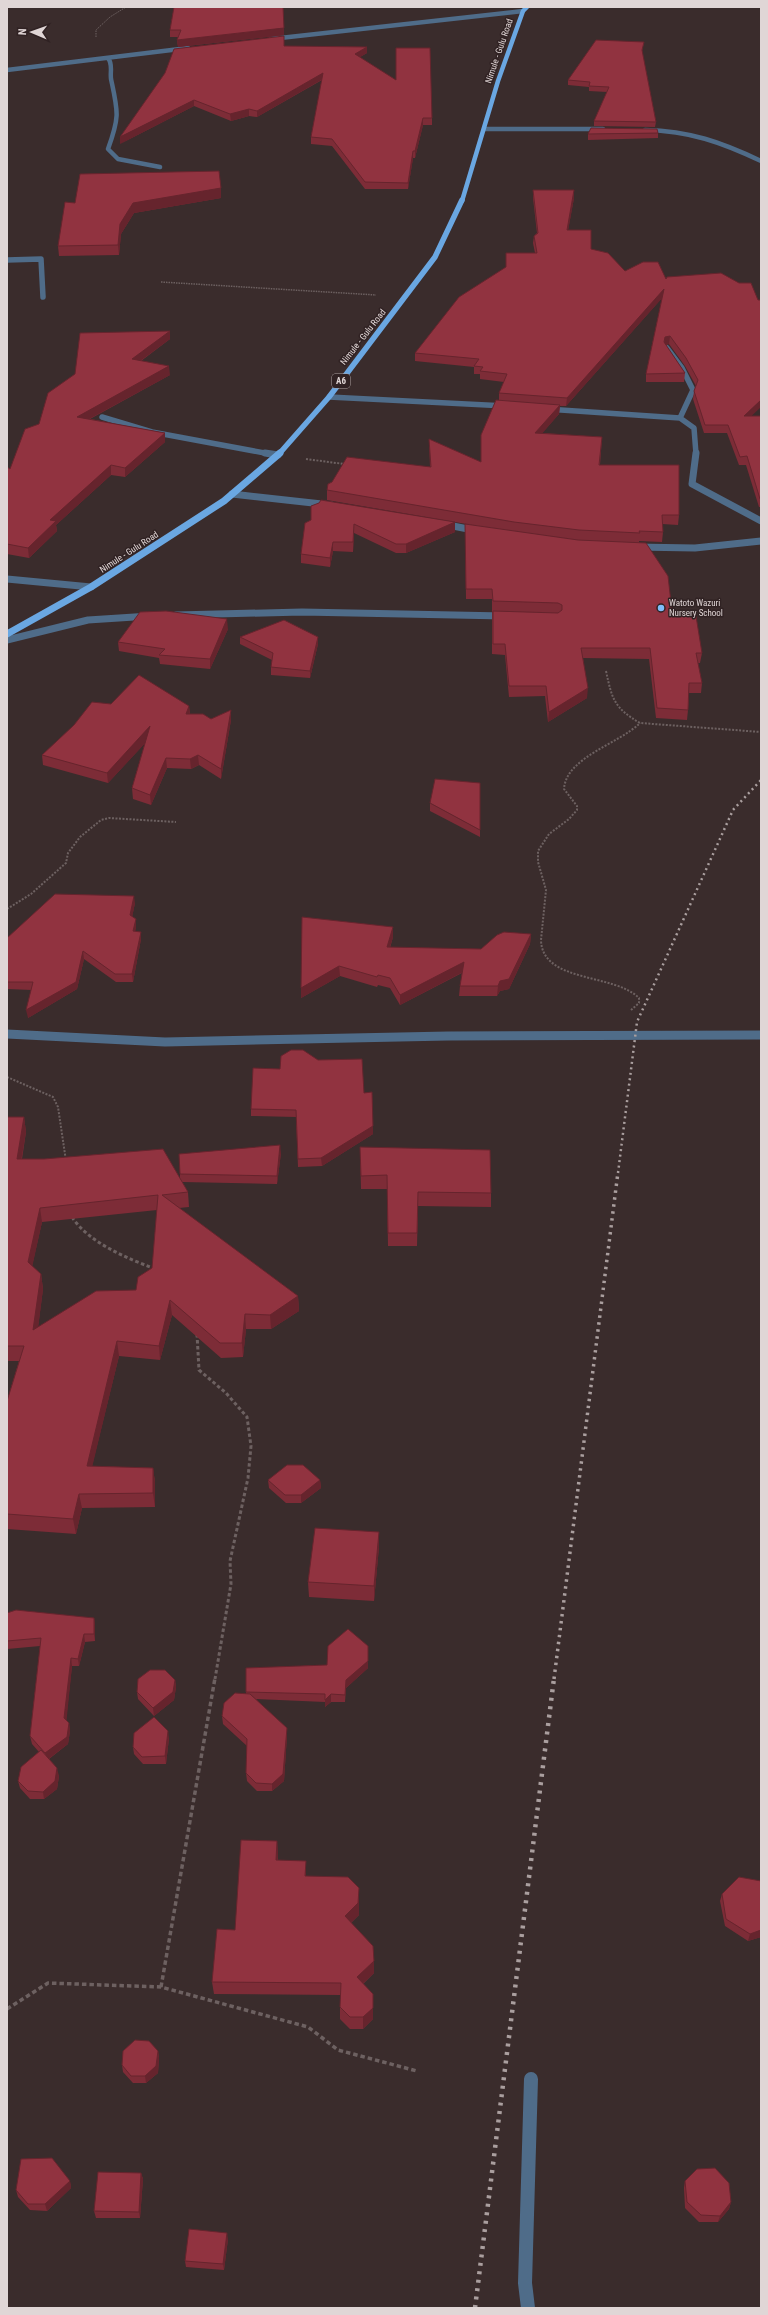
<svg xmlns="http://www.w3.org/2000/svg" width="768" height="2315" font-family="'Roboto Condensed',sans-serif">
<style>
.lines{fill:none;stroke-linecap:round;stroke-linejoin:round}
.path-far4{stroke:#6d6161;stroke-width:1;stroke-dasharray:1.5 1;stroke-linecap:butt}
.path-far3{stroke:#6d6161;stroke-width:1.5;stroke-dasharray:1.5 1;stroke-linecap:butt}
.path-far2{stroke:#6d6161;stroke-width:2;stroke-dasharray:2 1.5;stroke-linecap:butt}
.path-far1{stroke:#6d6161;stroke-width:3;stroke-dasharray:3.5 2.5;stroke-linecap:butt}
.path{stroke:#6d6161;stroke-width:3.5;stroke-dasharray:4.5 3;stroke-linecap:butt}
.minor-far4{stroke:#4f6c89;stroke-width:4.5}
.minor-far3{stroke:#4f6c89;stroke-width:5.5}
.minor-far2{stroke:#4f6c89;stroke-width:7}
.minor-far1{stroke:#4f6c89;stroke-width:9}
.minor{stroke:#4f6c89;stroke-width:14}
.major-far2{stroke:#6aa7e2;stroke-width:4.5}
.major-far1{stroke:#6aa7e2;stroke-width:5.5}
.major{stroke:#6aa7e2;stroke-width:7}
.rail-far2{stroke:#aa9f9f;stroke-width:2.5;stroke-dasharray:2 3.5;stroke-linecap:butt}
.rail-far1{stroke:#aa9f9f;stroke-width:3.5;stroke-dasharray:2.5 4.5;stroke-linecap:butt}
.rail{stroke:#aa9f9f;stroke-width:4.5;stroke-dasharray:3 5.5;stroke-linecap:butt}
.wall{fill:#7d2c37;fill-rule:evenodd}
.shaded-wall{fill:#66242d}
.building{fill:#913340;stroke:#66242d;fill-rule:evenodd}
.poi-dot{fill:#7fbdfa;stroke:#302223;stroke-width:1.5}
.labels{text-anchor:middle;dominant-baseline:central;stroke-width:3;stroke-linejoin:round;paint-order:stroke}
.far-street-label{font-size:9px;fill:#e0d6d6;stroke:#302223}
.shield{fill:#302223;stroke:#aba0a0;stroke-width:1}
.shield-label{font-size:9px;font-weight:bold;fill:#e0d6d6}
.far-poi-label{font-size:9px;fill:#e0d6d6;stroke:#302223;text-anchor:start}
</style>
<rect width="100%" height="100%" fill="#3a2c2c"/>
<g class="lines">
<path class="path-far4" d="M96 37V30L110 17 126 7"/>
<path class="path-far3" d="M161 282 376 295"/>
<path class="path-far2" d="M306 459 344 464
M606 671C612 699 614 708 640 723L761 732
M7 909 31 894 66 863 68 853 80 837 101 820 109 818 176 822
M631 1010 639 1003V998C614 973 542 983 541 940L546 890 538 862V851L549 834 569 819 577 810V806L564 789C566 757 619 744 640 723
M7 1077 53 1097 58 1107 66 1161"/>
<path class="path-far1" d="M72 1217C89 1243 127 1258 155 1269
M197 1334 199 1370 226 1393 247 1417 251 1446 248 1478 230 1561 231 1584 215 1679"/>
<path class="path" d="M161 1987 215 1678
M7 2009 48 1983 161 1987 308 2027 338 2050 417 2071"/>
<path class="minor-far4" d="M271 39 523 11
M108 58C113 64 110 71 111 79 118 112 120 116 108 149L118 159 160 167
M7 70 188 48
M484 129H603
M645 130C690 131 721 142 761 161"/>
<path class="minor-far3" d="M7 260 41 259 43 297
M667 348 682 368 693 390 680 418
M329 397 506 406
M546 409 680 418 694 428 696 454
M102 417 152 432 270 454"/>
<path class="minor-far2" d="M265 453 278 455
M696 453 692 484 761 521
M232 494 331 505
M443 524 478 531
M635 547 695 548 761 541
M7 579 91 587
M176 615 302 612 505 616
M7 640 88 620 150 616"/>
<path class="minor-far1" d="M7 1034 165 1042 448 1036 761 1035"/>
<path class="minor" d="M528 2308 525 2283 531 2079"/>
<path class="major-far2" d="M462 201 498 81 523 11 527 7"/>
<path class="major-far1" d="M279 454 329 397 435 257 462 200"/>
<path class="major" d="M7 634 91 587 224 501 280 453"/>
<path class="rail-far2" d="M618 1173 637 1022 733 810 761 780"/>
<path class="rail-far1" d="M554 1679 618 1172"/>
<path class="rail" d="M475 2308 554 1678"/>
</g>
<path class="wall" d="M174 7 284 35 178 47 177 40 178 37H170V30Z
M644 42 642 51 656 122 655 127 594 126V121L607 92 589 91V87L568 85V80Z
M284 46 367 47V53L360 57 432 118V125H423L415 158H413L408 189H365L332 146 311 144V137L322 80 257 117 249 116 231 121 194 106 120 144Z
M658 133V138L588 140V134Z
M221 188V198L134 213 121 234 119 255 59 256 58 246 75 203Z
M533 190H574V198L568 230 591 249 625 271 666 279 752 416H761V507H759L746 465H739L727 433H704L693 399 694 391 696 386 685 366 669 344 666 345 685 373 684 382H646V374L662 298 566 406H560L559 414 542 433 602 437 600 465 679 515 678 525 662 524 663 532 662 542 639 541V542L672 611 702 653 700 663H698L702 683 701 693H689L688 710 687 720 656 718 649 659 583 658 587 698 548 722 545 696 509 697 505 655 492 654V599H466L465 524 478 526 327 500V490L430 467 429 439 481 462V435L499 401V393L504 382 480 379V374H474V367L415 361V353L535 253 533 243 534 236 537 233 533 198Z
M170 331V339L141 361 170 375 90 419 165 433V442L125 477 111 475 56 525 57 531 29 558 7 554V467L10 469 39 424Z
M455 522V532L406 553H396L354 533 353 552 333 551 330 567 301 563V554L305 523Z
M228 629 210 669 160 664 159 658 119 651 118 642Z
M240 637H318V644L310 678 271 675V667L272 660 240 644Z
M111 704 189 706 190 714 211 719 231 710V720L221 779 199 765 191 769 167 768 151 805 133 799 132 788 145 743 108 783 43 765 42 755Z
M430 803 480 830V837L430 811Z
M135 903 132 917 136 927 135 931 141 939 133 982H116L84 959 77 989 28 1018 32 990 7 989V938Z
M393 927V937L390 948 481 949 531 934 530 944 509 989 500 991 497 996H459L460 986 462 973 400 1005 390 988 378 985 377 987 340 976 301 998V988Z
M364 1093 373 1134 322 1166 298 1167 296 1117 251 1116V1109Z
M7 1117H24L26 1132 22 1159 180 1179V1174L281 1153 277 1184 182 1182 188 1192 189 1207 179 1208 298 1296 299 1311 271 1329H246L243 1357 221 1358 172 1315 160 1360 119 1356 92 1466 153 1468 155 1482V1507L82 1508 76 1534 7 1529V1401L19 1361H7ZM157 1210 152 1268 136 1290 38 1327 43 1289 41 1274 32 1266 42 1222Z
M360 1147 491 1193V1207L418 1206 417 1246H388L387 1189H361Z
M268 1480H320L321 1488 301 1503H286L269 1488Z
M379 1547 374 1601 309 1597 308 1582Z
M7 1613 94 1618 95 1626V1641L85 1642 79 1666H72L66 1720 69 1723 70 1731 68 1744 49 1759 59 1776 57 1789 44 1799H30L20 1788 18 1781 39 1752 32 1744 30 1736 40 1646 7 1649Z
M368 1646V1668L346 1688 345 1702H331L325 1707V1702L256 1699 287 1735 284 1781 272 1791H257L247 1781 246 1773 247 1746 223 1724 222 1716 246 1694V1668L327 1665Z
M175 1680 176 1687 174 1700 154 1716 138 1699 137 1692Z
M169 1738 166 1764H143L134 1754 133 1747Z
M277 1841 278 1860 306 1873V1876L359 1888V1915L351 1923 374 1973 363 1984 373 1994V2019L363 2029H350L340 2019V2007L341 1995 214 1994 212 1982Z
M722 1894 761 1937 748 1941 725 1926 720 1901Z
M158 2051 159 2058 158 2073 146 2083H133L123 2072 122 2065Z
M141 2173 143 2179 140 2218H96L94 2211Z
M70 2181 71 2188 47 2211 30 2210 18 2197 16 2190Z
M685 2181 731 2202 729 2209 718 2222H699L685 2208 684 2188Z
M228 2239 224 2270 186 2267 185 2261Z"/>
<path class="shaded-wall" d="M284 28V35L178 47 177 40Z
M367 47V53L355 60V54Z
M323 73V79L257 117V111Z
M194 100V106L120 144V137Z
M249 109V116L231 121 230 114Z
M423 118V125L415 158V151Z
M413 151V158L408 189V183Z
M221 188V198L134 213 121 234 119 255 118 245 120 224 133 203Z
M574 190V198L567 237V230Z
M664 289V296L566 406 567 398Z
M170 331V339L132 367V359Z
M670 336 669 344 664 345 665 337Z
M169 366 170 375 78 425 77 417Z
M761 400V407L743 424 744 416Z
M560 405 559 414 534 443 535 433Z
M165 433V442L125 477V468Z
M111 465V475L56 525 57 531 29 558 28 548 50 520Z
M455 522V532L406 553V544Z
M354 524V533L353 552V542Z
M333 542V551L330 567V558Z
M227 619 228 629 210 669V659Z
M318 637V644L310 678V671Z
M588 688 587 698 548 722 549 712Z
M189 706 190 716 186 714Z
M231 710V720L221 779V769Z
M150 726 151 737 108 783 107 773Z
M198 755 199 765 191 769 190 759Z
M166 758 167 768 151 805 150 795Z
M134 896 135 903 131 923 130 915Z
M136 919V927L134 938 133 931Z
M393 927V937L387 957V947Z
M141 932V939L133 982 132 974Z
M531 934 530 944 509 989 500 991 497 996 498 986 500 981Z
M83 951 84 959 77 989 28 1018 26 1010Z
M464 962 463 972 400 1005V995Z
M339 966 340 976 301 998V988Z
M24 1117 26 1132 19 1173 17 1159Z
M373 1126V1134L322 1166 321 1158Z
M280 1145 281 1153 277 1184V1176Z
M40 1208 42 1222 30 1277 28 1262Z
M41 1274 43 1289 36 1345 33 1330Z
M298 1296 299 1311 271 1329 270 1315Z
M170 1300 172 1315 160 1360 159 1346Z
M245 1314 246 1329 243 1357 242 1343Z
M117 1341 119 1356 89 1480 87 1466Z
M153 1468 155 1482V1507L153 1493Z
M320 1480 321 1488 301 1503V1495Z
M79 1494 82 1508 76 1534 73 1519Z
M379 1532V1547L374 1601V1586Z
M94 1618 95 1626V1641L94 1634Z
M84 1634 85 1642 79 1666 78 1659Z
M368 1646V1668L346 1688 345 1702 346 1680Z
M71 1658 72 1666 66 1726 64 1718Z
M175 1680 176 1687 174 1700 154 1716 153 1708Z
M331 1694V1702L325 1707V1700Z
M69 1723 70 1731 68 1744 47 1760 45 1753Z
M287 1728V1735L284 1781 272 1791V1784Z
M168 1731 169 1738 166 1764 165 1756Z
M57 1768 59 1776 57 1789 44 1799 43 1792Z
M277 1841 278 1853 277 1873 276 1860Z
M306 1861V1873L305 1888V1876Z
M359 1888V1915L345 1928V1916Z
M761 1930V1937L748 1941 750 1934Z
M374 1961V1973L357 1989V1977Z
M373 1994V2019L363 2029V2017Z
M158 2051 159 2058 158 2073 146 2083 145 2076Z
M141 2173 143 2179 140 2218 139 2212Z
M70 2181 71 2188 47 2211 45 2204Z
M731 2202 729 2209 718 2222 720 2216Z
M227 2233 228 2239 224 2270 223 2264Z"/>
<path class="building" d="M174 7H283L284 28 177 40 181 30H170Z
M284 36V46L367 47 355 54 396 80V48H430L432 118H423L415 151H413L408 183 365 182 332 139 311 137 323 73 257 111 249 109 230 114 194 100 120 137 165 73 174 49Z
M596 40 644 42 642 50 656 122 594 121 609 87 589 86 590 82 568 80Z
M591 128 657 129 658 133 588 134Z
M219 171 221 188 133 203 120 224 118 245 58 246 65 202 75 203 80 174Z
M533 190H574L567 230H591V249L608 253 625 271 643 262H658L666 279 667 277 721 273 739 283H751L758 300H761V400L744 416H761V499H760L747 456 740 457 728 425H705L694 391 698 380 686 358 670 336 665 337 664 342 685 373 646 374 664 289 567 398 499 393 507 374 480 371 483 367 474 366 479 359 415 353 459 297 506 267V253H537L534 236 538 233Z
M170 331 132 359 169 366 77 417 165 433 125 468 111 465 50 520 56 521 28 548 7 544V467L10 469 25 429 39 424 48 393 75 374 80 333Z
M496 400 560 405 535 433 602 437 599 465H679V515H662L663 532 639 531 640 533 579 530 514 522 327 490 328 484 332 482 347 457 431 467 429 439 481 462V435Z
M321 500 455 522 406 544H396L354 524 353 542H333L330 558 301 554 305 523 311 520V506L319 503Z
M465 524 578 540 646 543 668 576 672 611 696 616 702 653H696L702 683H689L688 710 657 708 650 648H581L588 688 549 712 546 686H509L505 644H493V611L558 613 562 610V605L558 603 493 601 492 589H466Z
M166 611 227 619 210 659 159 655 165 649 118 642 140 612Z
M284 620 318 637 310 671 271 667 273 653 240 637Z
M139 675 189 706 186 714H203L211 719 231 710 221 769 198 755 190 759 166 758 150 795 132 788 150 726 107 773 42 755 74 725 92 702 111 704Z
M435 779 480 783V830L430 803Z
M55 894 134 896 130 915 136 919 133 931 141 932 132 974H115L83 951 76 982 26 1010 33 982H7V938Z
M302 917 393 927 387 947 481 949 497 935 504 932 531 934 509 979 500 981 498 986H460L464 962 400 995 390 978 378 975 377 977 339 966 301 988Z
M291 1050H303L318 1060 362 1059 364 1093 372 1092 373 1126 321 1158 298 1159 296 1110 251 1109 253 1068 280 1069 281 1056Z
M7 1117H24L17 1159H44L163 1149 188 1192 162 1195 298 1296 270 1315 245 1314 242 1343H220L170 1300 159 1346 117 1341 87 1466 153 1468V1493L79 1494 73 1519 7 1514V1401L24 1346H7ZM158 1195 152 1268 138 1277 136 1290 96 1291 33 1330 41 1274 28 1262 40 1208Z
M280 1145 277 1176 180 1174 179 1154Z
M360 1147 490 1150 491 1193 418 1192 417 1233H388L387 1175 361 1176Z
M287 1465H303L320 1480 301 1495H285L268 1480Z
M315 1528 379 1532 374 1586 308 1582Z
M16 1610 94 1618V1634H84L78 1659 71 1658 64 1718 69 1723 67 1737 45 1753 30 1736 41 1638 7 1641V1613Z
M348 1629 368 1646V1661L346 1680 345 1695 331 1694 325 1700V1694L246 1692V1668L327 1665 328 1646Z
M150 1670H165L175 1680 173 1692 153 1708 137 1692 138 1679Z
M235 1693 250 1694 287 1728 283 1774 272 1784 256 1783 246 1773 247 1739 222 1716 224 1703Z
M154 1717 168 1731 165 1756 142 1757 133 1747 134 1733Z
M41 1750 57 1768 55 1781 43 1792 28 1791 18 1781 21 1767Z
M241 1840 277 1841 276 1860 306 1861 305 1876 348 1877 359 1888 358 1903 345 1916 373 1946 374 1961 357 1977 373 1994V2008L363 2017H350L340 2007 341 1983 212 1982 217 1929 235 1930Z
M739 1877 761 1881V1930L750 1934 726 1919 722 1894Z
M135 2040 149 2041 158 2051 156 2066 145 2076H131L122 2065 123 2051Z
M52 2158 70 2181 45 2204H28L16 2190 21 2159Z
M715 2168 729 2183 731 2202 720 2216 701 2215 687 2202 685 2181 697 2169Z
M98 2172 141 2173 139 2212 94 2211Z
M189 2229 227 2233 223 2264 185 2261Z"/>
<circle class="poi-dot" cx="661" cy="608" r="4"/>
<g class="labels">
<g class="far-street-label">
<text transform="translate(499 51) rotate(-71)">Nimule - Gulu Road</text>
<text transform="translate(363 337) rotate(-52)">Nimule - Gulu Road</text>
<text transform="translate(129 552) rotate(-33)">Nimule - Gulu Road</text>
</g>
<rect class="shield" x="332" y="374" width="18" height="14" rx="3"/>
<g class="shield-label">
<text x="341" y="381">A6</text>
</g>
<g class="far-poi-label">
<text x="669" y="603">Watoto Wazuri<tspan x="669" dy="10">Nursery School</tspan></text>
</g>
</g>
<rect width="768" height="2315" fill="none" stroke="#e0d6d6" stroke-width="16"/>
<g transform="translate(32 32) rotate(272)" stroke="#302223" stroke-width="3" paint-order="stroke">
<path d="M0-3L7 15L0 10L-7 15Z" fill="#e0d6d6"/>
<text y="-6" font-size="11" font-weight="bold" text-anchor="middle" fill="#e0d6d6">N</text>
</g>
</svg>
